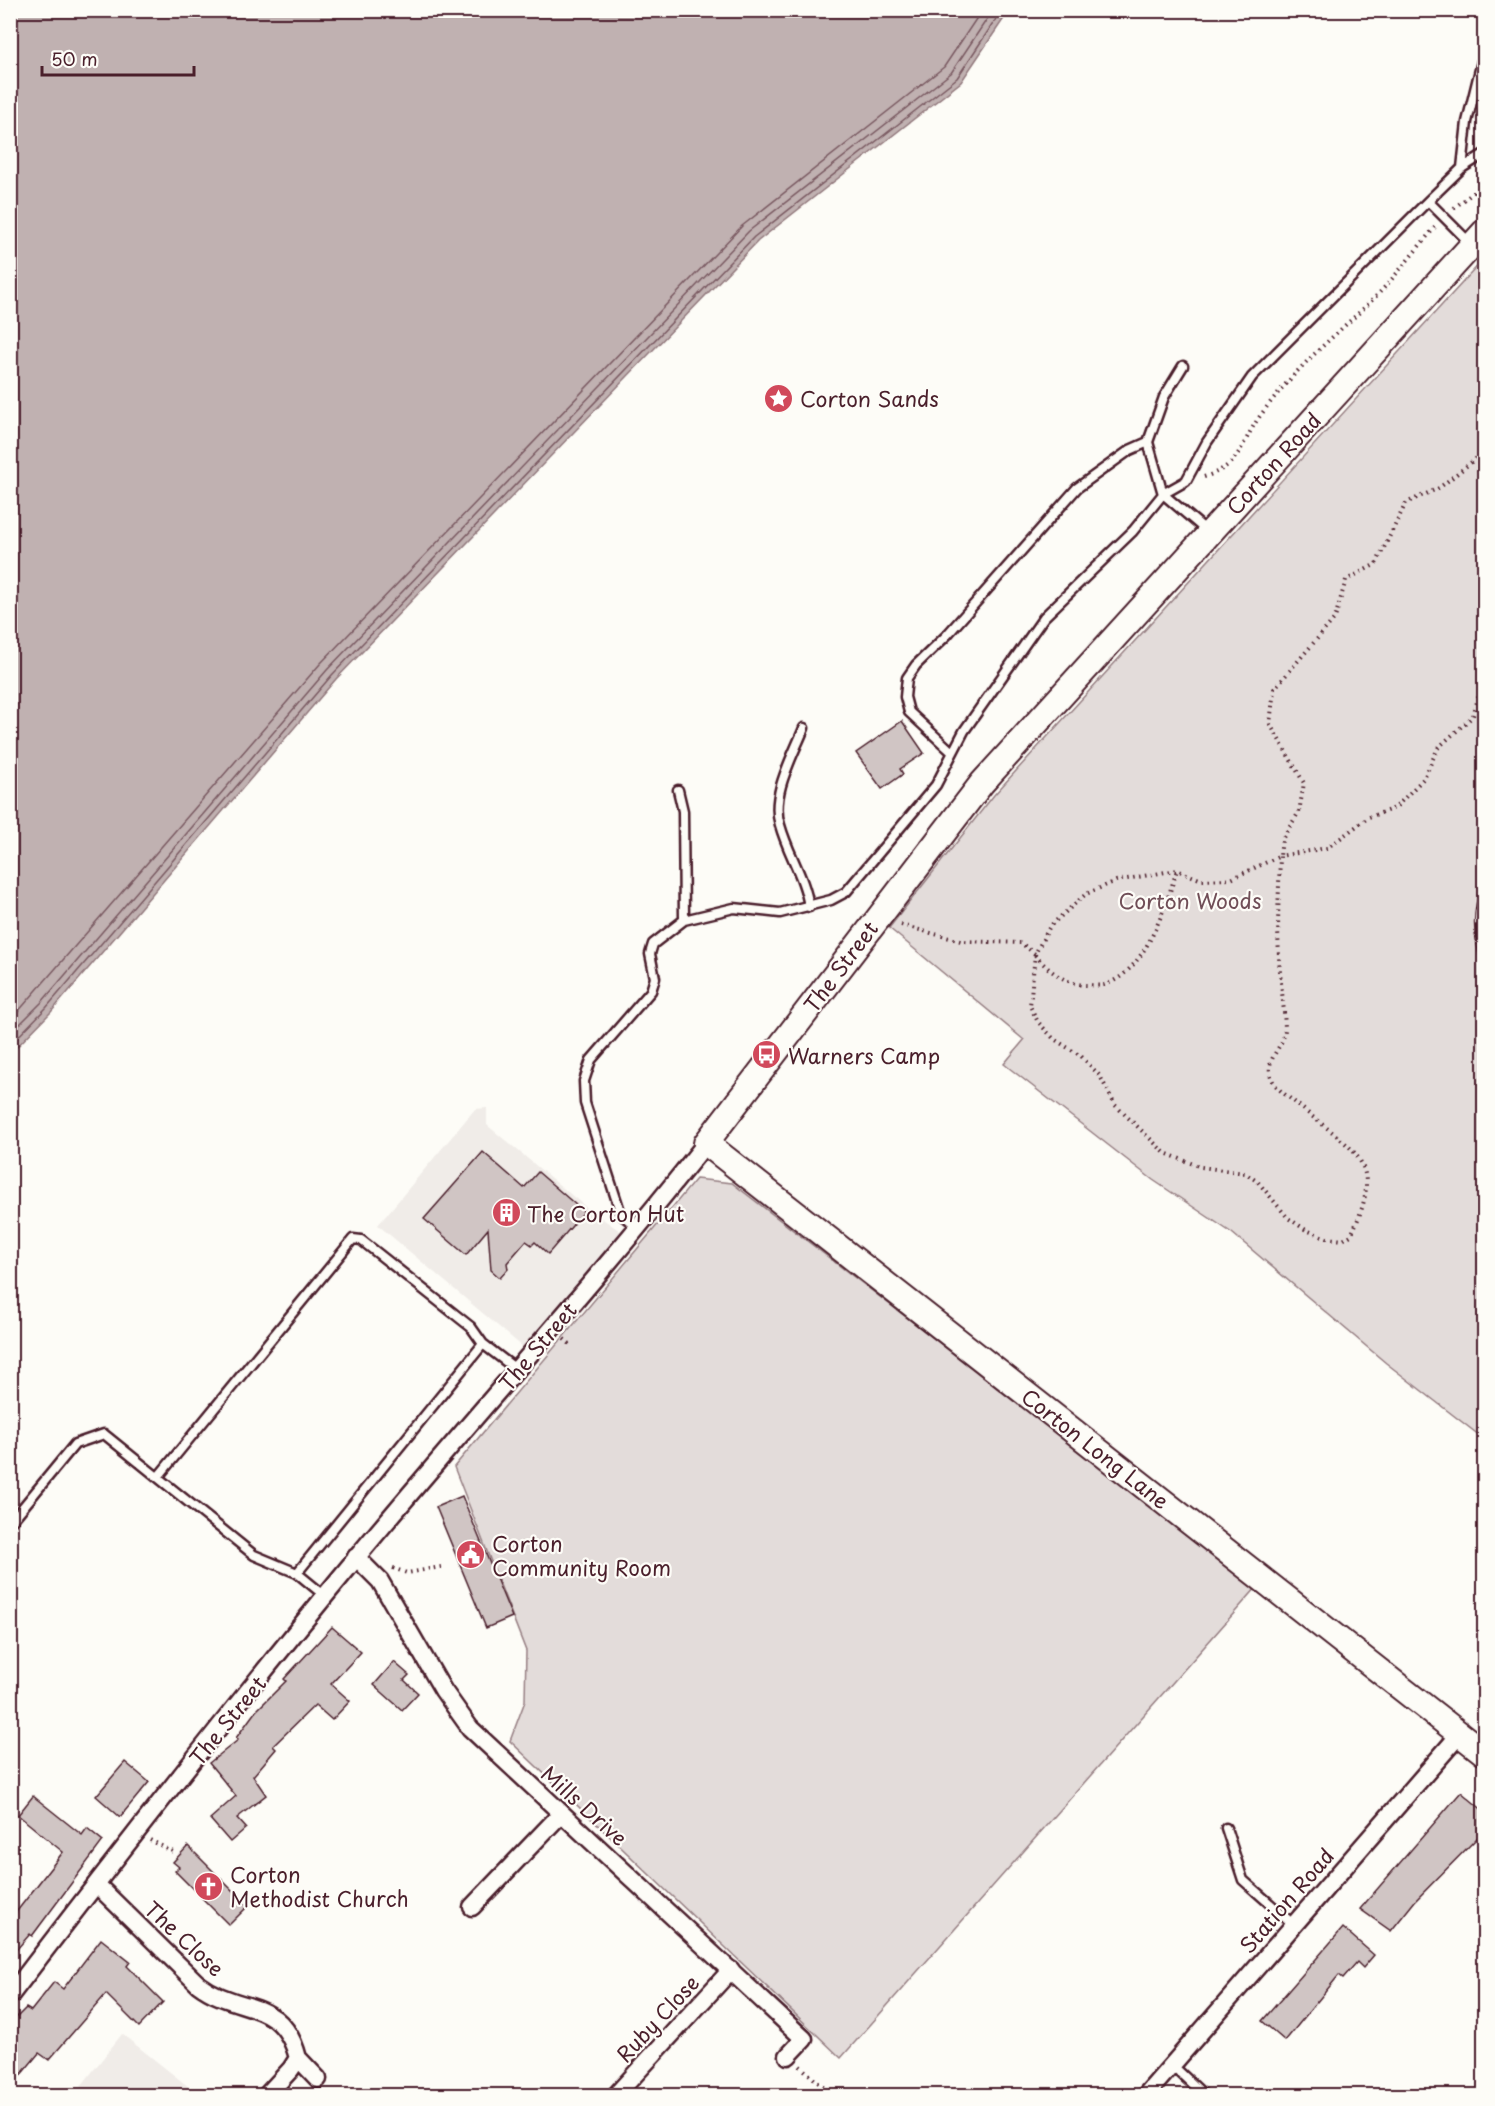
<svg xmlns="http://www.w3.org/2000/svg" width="1495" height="2106" font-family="'Playpen Sans',sans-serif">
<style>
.built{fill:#f0ece8}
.green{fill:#e3dcda;stroke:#967e82;stroke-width:1.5}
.water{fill:#c0b1b1;stroke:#91777b;stroke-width:1.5}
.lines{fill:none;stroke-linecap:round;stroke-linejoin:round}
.shore{stroke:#795961;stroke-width:1.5}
.building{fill:#d0c5c4;stroke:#4a1f2b;stroke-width:1.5}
.lane-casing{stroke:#4a1f2b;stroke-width:13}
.street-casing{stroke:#4a1f2b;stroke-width:21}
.secondary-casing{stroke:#4a1f2b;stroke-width:28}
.path{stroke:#4a1f2b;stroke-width:4;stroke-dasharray:1.5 4.5;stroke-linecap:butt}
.lane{stroke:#fdfcf7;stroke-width:8}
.street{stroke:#fdfcf7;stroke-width:16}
.secondary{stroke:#fdfcf7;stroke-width:24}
.rail-casing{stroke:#4a1f2b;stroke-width:7}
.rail{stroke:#fdfcf7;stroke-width:4.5;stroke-dasharray:14;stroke-linecap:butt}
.labels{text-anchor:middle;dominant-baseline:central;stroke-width:4.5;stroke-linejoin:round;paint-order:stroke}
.poi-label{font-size:21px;fill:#4a1f2b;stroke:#fdfcf7;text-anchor:start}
.street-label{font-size:21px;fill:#4a1f2b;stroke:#fdfcf7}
.park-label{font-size:21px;fill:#704e57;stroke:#fdfcf7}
</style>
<rect width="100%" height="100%" fill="#fdfcf7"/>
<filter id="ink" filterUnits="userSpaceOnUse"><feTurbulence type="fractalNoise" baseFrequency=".0167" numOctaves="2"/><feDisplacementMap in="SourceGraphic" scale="12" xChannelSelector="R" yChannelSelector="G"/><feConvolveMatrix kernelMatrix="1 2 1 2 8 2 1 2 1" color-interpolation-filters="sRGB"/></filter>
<g filter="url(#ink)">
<path class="built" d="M487 1108V1125L587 1208 623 1233 524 1348 378 1225 475 1109Z
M122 2034 199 2095H74Z"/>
<path class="green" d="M1484 259V1439L1386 1363 1232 1233 1153 1180 1004 1064 1024 1040 889 928 994 795Z
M696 1179 732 1183 1257 1587 841 2058 510 1741 525 1701 526 1651 454 1467Z"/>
<path class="water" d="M11 10 1009 11 961 82 758 241 336 679 51 1012 11 1053Z"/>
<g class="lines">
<path class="shore" d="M10 1021 320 664 742 226 944 67 982 10
M10 1034 41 1003 327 670 749 231 951 73 993 10
M10 1045 46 1008 332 675 754 237 957 78 1002 10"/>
</g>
<path class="building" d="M902 721 924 753 900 769 903 774 882 789 856 753Z
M483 1152 524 1188 538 1172 584 1212 548 1254 535 1242 532 1245 526 1241 507 1263 508 1269 500 1278 491 1270 488 1229 466 1255 424 1219Z
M462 1496 512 1617 486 1628 436 1507Z
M332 1627 361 1652 331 1684 350 1701 332 1720 315 1705 273 1746 276 1749 253 1776 266 1795 237 1818 246 1828 230 1842 210 1819 236 1796 209 1763 238 1740 236 1738 255 1712 286 1681 284 1679Z
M394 1662 409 1675 404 1680 418 1693 402 1710 374 1685Z
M125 1762 149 1782 120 1817 96 1796Z
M1461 1792 1485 1812V1830L1415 1901 1391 1931 1360 1909Z
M33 1796 82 1835 87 1828 103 1841 32 1936 30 1934 10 1957V1920L63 1852 18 1815Z
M188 1846 248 1906 229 1925 175 1871 179 1867 173 1862Z
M1343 1928 1374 1955 1363 1968 1357 1962 1343 1978 1339 1975 1285 2041 1262 2021Z
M101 1939 130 1962 127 1966 163 2002 139 2027 106 1994 49 2060 39 2053 10 2088V2024L26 2008 31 2011 54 1982 63 1989Z"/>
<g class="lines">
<defs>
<path id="lane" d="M1462 168 1467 122 1484 53
M1428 201 1470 243
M1183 366 1164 397 1148 442 1163 494 1209 533
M804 728C793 756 770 795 780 825 788 854 805 878 809 907
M951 751 909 712 905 697 907 678 916 665 947 635 1077 488 1130 450 1148 442
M678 790 683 811 684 920
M638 1228 621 1214 585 1103 584 1081 591 1060 651 991 655 978 650 954 653 944 684 920 734 908 780 913 831 900 846 892 936 785 964 731 1044 617 1133 531 1163 494 1186 481 1207 442 1252 377 1428 201 1462 168 1484 154
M158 1477 353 1239 361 1240 471 1327 483 1344 517 1370
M10 1523 75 1444 104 1434 254 1555 297 1573 325 1596
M297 1573 483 1344
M1226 1828 1243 1880 1294 1925
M1172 2065 1205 2096"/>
<path id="street" d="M356 1557 380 1581 443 1690 470 1728 804 2039 788 2056
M96 1884 198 1984C239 2015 282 1996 298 2058L291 2069 266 2096
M472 1907 561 1814
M10 1996C123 1848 238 1701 357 1557 472 1418 594 1285 706 1143
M298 2058 318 2079
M615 2096 731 1970
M1145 2096 1460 1734"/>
<path id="secondary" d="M1484 232 982 783 706 1143 1484 1753"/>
</defs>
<use href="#lane" class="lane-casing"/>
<use href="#street" class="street-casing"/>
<use href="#secondary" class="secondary-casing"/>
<path class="path" d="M1454 208 1484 184
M1204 477C1242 465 1240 444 1260 416 1293 371 1324 345 1364 308 1391 283 1413 253 1436 226
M901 925 961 941 1021 943 1035 954 1050 926 1086 894 1116 881 1177 870 1202 880 1231 879 1280 856 1282 839 1299 812 1304 783 1270 724 1274 689 1335 618 1346 580 1376 564 1406 503 1439 488 1484 452
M1035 954 1030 1006 1038 1022 1054 1039 1081 1056 1100 1076 1115 1105 1165 1153 1201 1167 1245 1173 1258 1182 1288 1218 1306 1230 1327 1238 1343 1240 1351 1235C1389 1157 1349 1149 1297 1104 1290 1098 1279 1091 1274 1083 1260 1060 1285 1049 1285 1028 1284 1004 1280 980 1279 956 1277 922 1279 889 1280 856L1327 848 1369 817 1395 808 1424 778 1438 748 1473 716 1484 677
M1035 955C1048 970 1065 984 1086 985 1091 985 1099 986 1104 985 1146 972 1165 907 1177 870
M564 1339 570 1344
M393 1568 407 1573 441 1567
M150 1840 173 1852
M800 2066 833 2096"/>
<use href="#lane" class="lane"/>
<use href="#street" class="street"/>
<use href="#secondary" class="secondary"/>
<defs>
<path id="rail" d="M1484 883C1475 915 1475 931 1484 962"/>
</defs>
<use href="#rail" class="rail-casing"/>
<use href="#rail" class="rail"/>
</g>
</g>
<defs>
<symbol id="sight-disc" viewBox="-11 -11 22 22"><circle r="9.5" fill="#d1495b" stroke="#fdfcf7"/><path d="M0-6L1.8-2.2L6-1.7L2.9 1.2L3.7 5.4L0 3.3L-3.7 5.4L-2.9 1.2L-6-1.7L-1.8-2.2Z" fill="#fff"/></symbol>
<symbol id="bus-disc" viewBox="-11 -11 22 22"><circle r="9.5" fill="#d1495b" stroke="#fdfcf7"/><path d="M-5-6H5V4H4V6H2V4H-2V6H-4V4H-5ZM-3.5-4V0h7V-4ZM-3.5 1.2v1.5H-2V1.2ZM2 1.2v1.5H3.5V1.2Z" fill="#fff"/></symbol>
<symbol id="building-disc" viewBox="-11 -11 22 22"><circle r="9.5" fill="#d1495b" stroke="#fdfcf7"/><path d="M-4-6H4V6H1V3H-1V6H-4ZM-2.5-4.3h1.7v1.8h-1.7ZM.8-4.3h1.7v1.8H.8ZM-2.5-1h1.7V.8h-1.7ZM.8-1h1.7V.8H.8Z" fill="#fff"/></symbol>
<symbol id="civic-disc" viewBox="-11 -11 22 22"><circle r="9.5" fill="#d1495b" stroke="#fdfcf7"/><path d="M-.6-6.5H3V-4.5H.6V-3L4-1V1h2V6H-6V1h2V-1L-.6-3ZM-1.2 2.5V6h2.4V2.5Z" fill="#fff"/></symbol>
<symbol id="church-disc" viewBox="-11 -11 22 22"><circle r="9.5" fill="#d1495b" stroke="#fdfcf7"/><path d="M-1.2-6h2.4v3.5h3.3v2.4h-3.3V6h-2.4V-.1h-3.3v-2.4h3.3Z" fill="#fff"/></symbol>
</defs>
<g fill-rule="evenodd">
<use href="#sight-disc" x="762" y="382" width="33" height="33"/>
<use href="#bus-disc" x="750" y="1038" width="33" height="33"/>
<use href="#building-disc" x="490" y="1196" width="33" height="33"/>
<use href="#civic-disc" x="454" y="1538" width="33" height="33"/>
<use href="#church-disc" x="192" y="1870" width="33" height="33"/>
</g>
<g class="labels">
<g class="poi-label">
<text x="800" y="398">Corton Sands</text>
<text x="788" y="1055">Warners Camp</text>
<text x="527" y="1213">The Corton Hut</text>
<text x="492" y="1543">Corton<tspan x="492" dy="24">Community Room</tspan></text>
<text x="230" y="1874">Corton<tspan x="230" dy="24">Methodist Church</tspan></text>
</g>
<g class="street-label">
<text transform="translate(1273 463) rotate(-48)">Corton Road</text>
<text transform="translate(840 966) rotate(-53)">The Street</text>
<text transform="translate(537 1346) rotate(-50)">The Street</text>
<text transform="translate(1096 1448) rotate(38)">Corton Long Lane</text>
<text transform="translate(227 1720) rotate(-51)">The Street</text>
<text transform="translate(585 1805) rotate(42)">Mills Drive</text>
<text transform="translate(1286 1900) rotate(-49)">Station Road</text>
<text transform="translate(185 1938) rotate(43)">The Close</text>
<text transform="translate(657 2018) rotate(-47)">Ruby Close</text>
</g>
<g class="park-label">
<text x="1190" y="900">Corton Woods</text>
</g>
</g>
<rect width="1495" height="2106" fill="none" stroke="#fdfcf7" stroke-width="36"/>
<rect x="18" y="18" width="1459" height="2070" fill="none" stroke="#4a1f2b" stroke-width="2" filter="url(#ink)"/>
<path d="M42 66v9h152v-9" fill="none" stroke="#4a1f2b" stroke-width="3"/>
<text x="51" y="66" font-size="18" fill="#4a1f2b" stroke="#fdfcf7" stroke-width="4.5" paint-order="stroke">50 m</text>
</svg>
